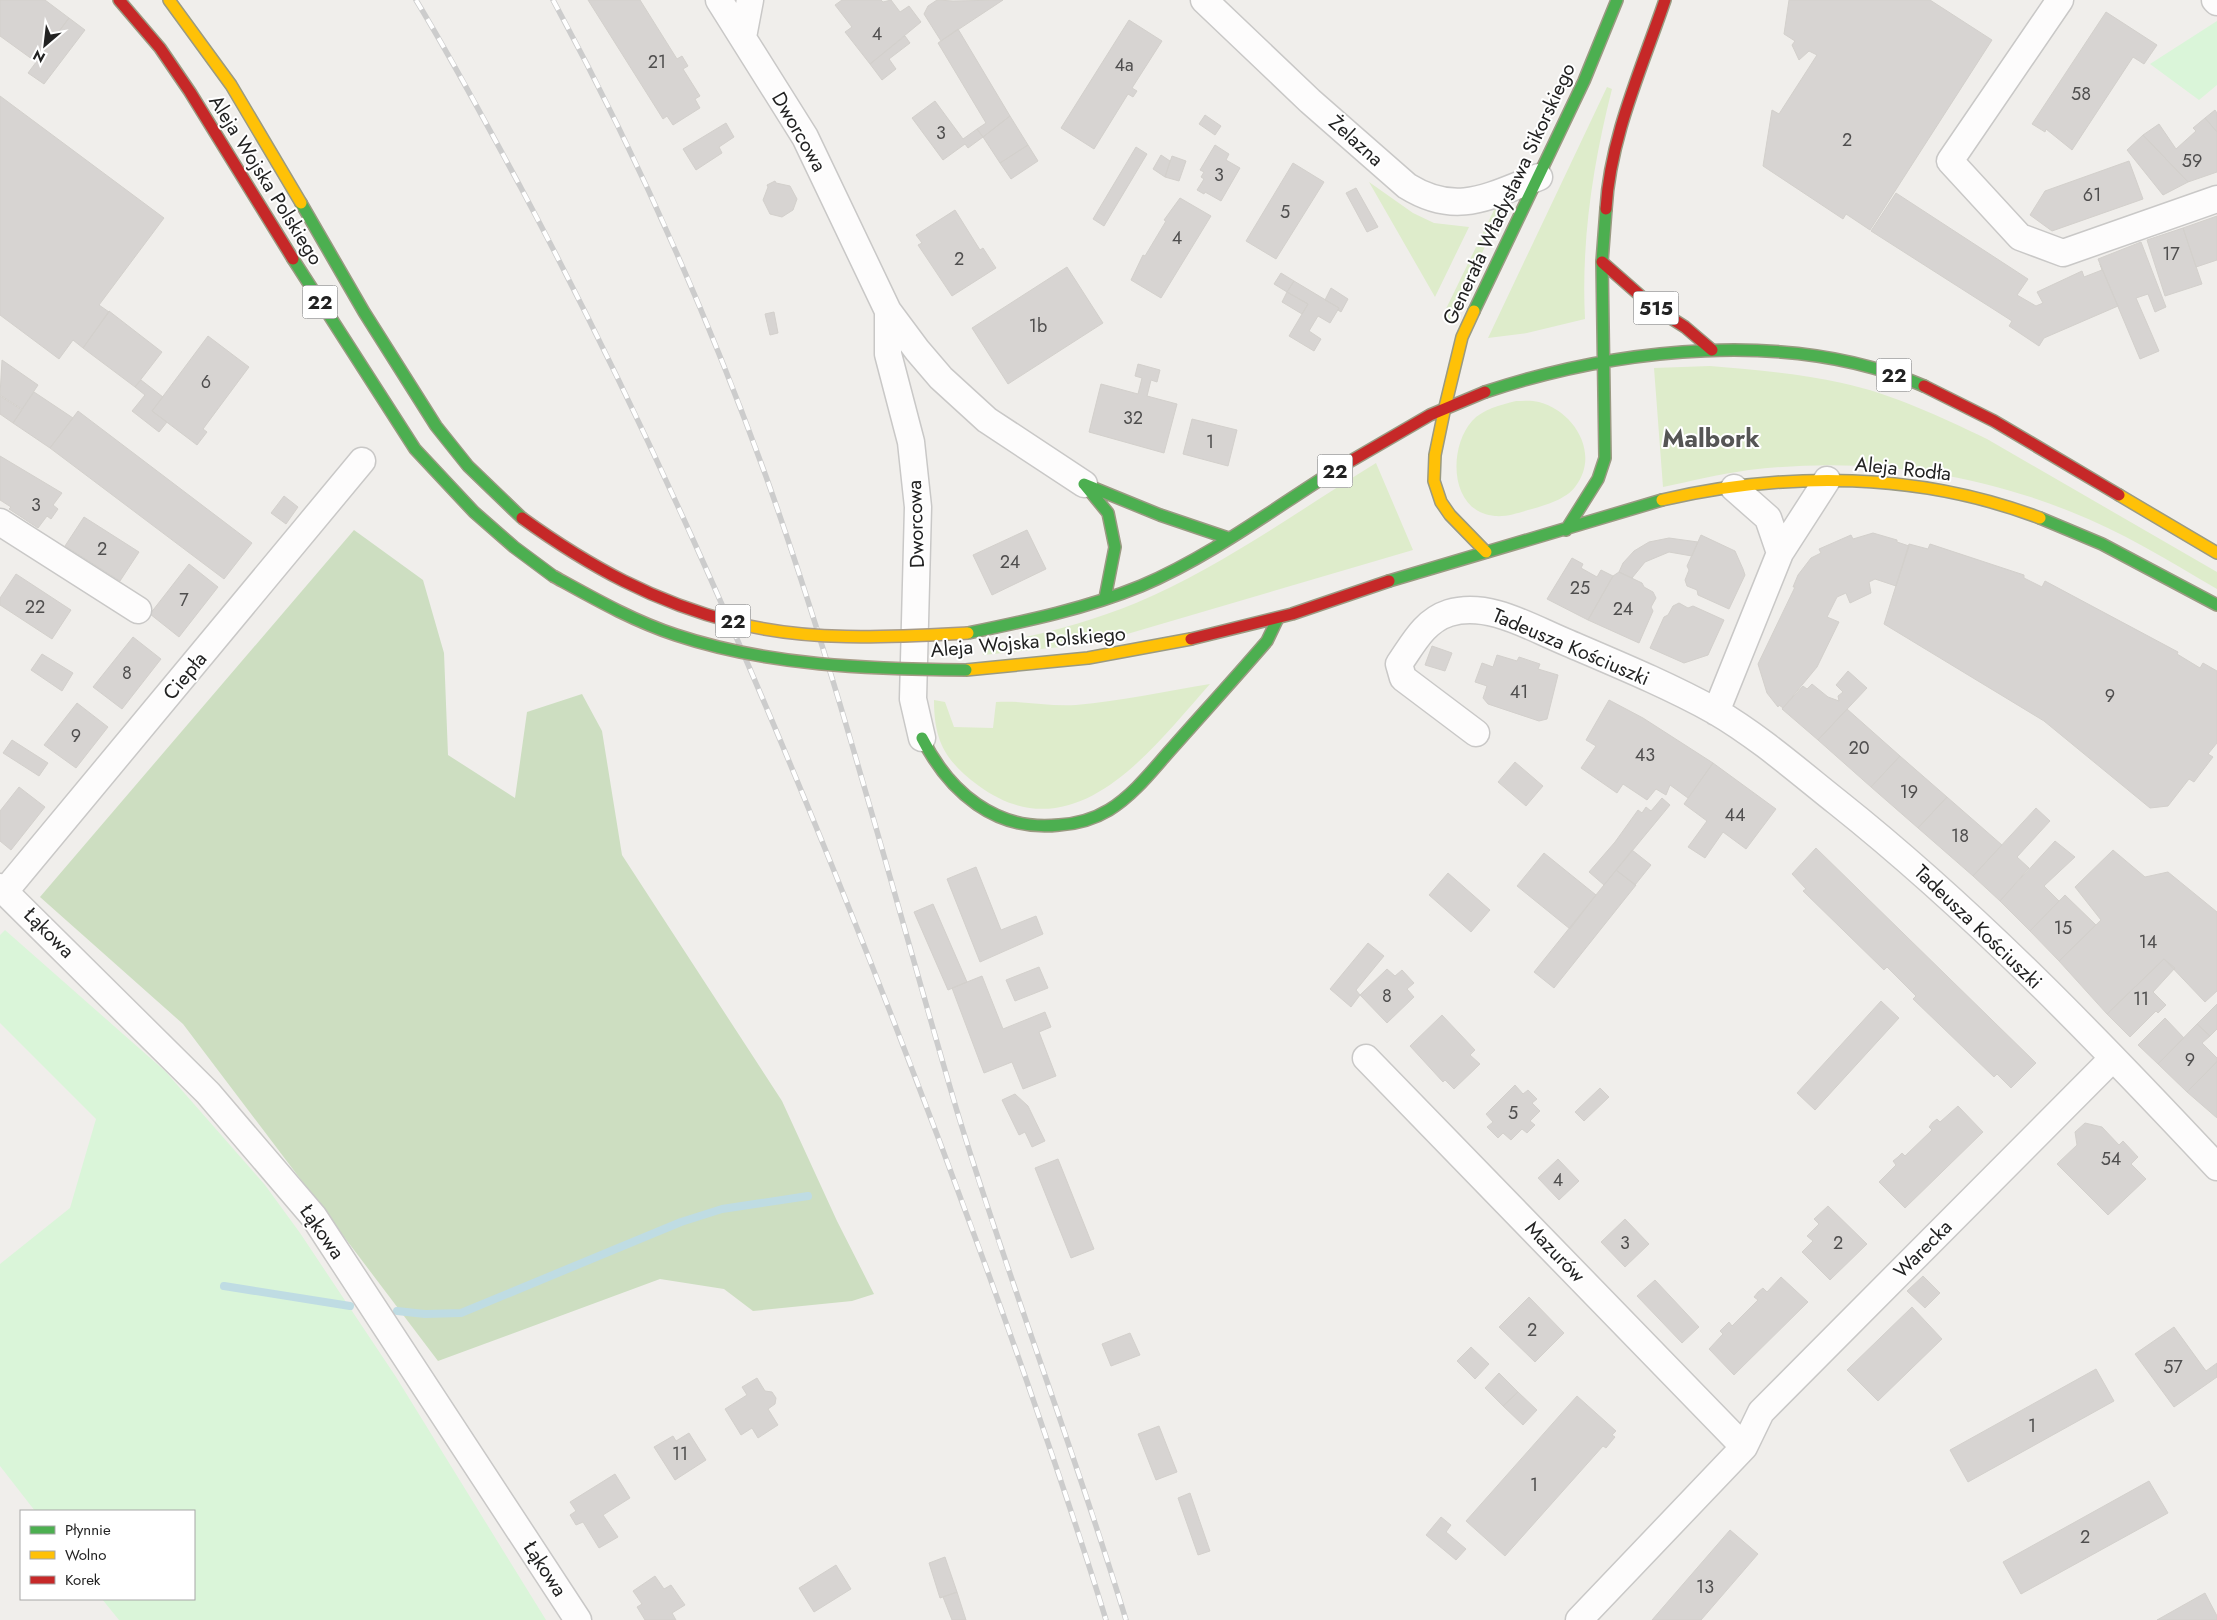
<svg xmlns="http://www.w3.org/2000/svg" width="2217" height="1620" font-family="Jost,sans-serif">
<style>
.grass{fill:#deeccb}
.forest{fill:#cddec1}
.park{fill:#daf5d9}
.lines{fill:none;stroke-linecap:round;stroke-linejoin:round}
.stream{stroke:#bfdce3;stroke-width:8}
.building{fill:#d7d4d2;stroke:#d3d0cc}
.street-casing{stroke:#c9c8c7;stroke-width:29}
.fast-casing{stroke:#9a9a82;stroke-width:14}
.slow-casing{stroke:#9a9a82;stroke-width:14}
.jam-casing{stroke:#9a9a82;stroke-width:14}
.street{stroke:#fdfcfc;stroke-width:26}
.fast{stroke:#4caf50;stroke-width:11}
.slow{stroke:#ffc107;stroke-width:11}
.jam{stroke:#c62828;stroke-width:11}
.rail-casing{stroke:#ccc;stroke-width:5.5}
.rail{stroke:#fff;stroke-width:4;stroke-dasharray:11;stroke-linecap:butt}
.fast-bridge-casing{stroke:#a79a86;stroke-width:14;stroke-linecap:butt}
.slow-bridge-casing{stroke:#a79a86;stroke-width:14;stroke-linecap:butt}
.jam-bridge-casing{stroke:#a79a86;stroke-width:14;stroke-linecap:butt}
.fast-bridge{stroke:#4caf50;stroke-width:11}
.slow-bridge{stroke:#ffc107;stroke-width:11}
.jam-bridge{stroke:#c62828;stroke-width:11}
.labels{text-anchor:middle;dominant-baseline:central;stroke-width:4;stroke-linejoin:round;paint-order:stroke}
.number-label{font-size:18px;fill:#4f4e4e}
.shield{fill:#fff;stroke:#646464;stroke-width:1}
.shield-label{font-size:19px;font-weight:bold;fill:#222}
.street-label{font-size:20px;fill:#222;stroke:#fff}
.district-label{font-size:25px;font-weight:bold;fill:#555;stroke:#fff}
</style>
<rect width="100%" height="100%" fill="#f0eeeb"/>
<path class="grass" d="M1607 87 1612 89C1593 164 1581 241 1585 319L1527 333 1488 338Z
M1369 182 1413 213 1434 223 1469 227 1435 297Z
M1504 207 1449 322 1443 315 1494 210Z
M1710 366C1754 370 1799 373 1842 383 1893 394 1941 417 1987 439L2217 572V589C2169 561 2121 531 2069 511 1967 470 1858 457 1749 470 1720 474 1691 481 1663 487L1654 368Z
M1516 401C1523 401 1531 400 1539 402 1574 411 1601 454 1575 487 1566 499 1546 505 1532 509 1520 512 1508 517 1495 516 1449 512 1448 448 1472 421 1483 409 1500 405 1516 401Z
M1376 463 1413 550 1117 637 1080 645 983 655 982 645C1035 637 1087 623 1136 603 1221 567 1298 511 1376 463Z
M1210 684C1152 749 1075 856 979 786 945 761 934 741 934 700L945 702 954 727 993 728 996 702C1023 700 1049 707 1076 705 1121 701 1166 691 1210 684Z"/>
<path class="forest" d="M354 530 423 580 444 653 448 755 515 798 527 712 582 694 602 731 622 855 782 1101 837 1221 874 1294 852 1301 753 1311 724 1289 660 1279 438 1361 183 1024 40 897Z"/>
<path class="park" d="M2217 21V85L2199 100 2150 64Z
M5 930 165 1071 265 1185 300 1233 396 1377 546 1620H119L102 1599H194V1511H35L0 1466V1264L70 1208 96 1119 0 1023V935Z"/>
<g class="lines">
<path class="stream" d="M224 1286 350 1306
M397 1311 425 1314 461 1313 681 1222 722 1209 808 1196"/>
</g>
<path class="building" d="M0 0H45L69 18 36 62 0 36Z
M588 0H640L677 59 682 56 688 66 683 69 700 96 695 99 700 108 673 125 667 116 663 119Z
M842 0H881L883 2 891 0 900 12 909 6 921 22 870 64 845 32 852 27 835 5Z
M937 0 953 1 1003 0 941 41 924 14 928 6Z
M1789 0H1930L1992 40 1870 230 1846 214 1843 219 1763 166 1772 110 1779 114 1817 55 1809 51 1799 60 1792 45 1795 41 1784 34Z
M2106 12 2157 45 2144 64 2133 57 2072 150 2046 129 2045 132 2032 124Z
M69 18 85 30 44 84 28 73Z
M1129 20 1162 41 1132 88 1137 91 1133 97 1128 94 1094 149 1061 128Z
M958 29 1010 116 983 137 977 129 986 123 938 43Z
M905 36 910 43 889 59 896 69 882 80 870 64Z
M0 96 164 218 99 305 109 312 83 348 73 340 59 359 0 315Z
M935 101 963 139 977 129 983 137 968 148 965 144 943 160 912 118Z
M2215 110 2217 113V132L2205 118Z
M1205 115 1221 126 1215 135 1199 124Z
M1010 116 1028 145 1000 163 983 137Z
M2205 118 2217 132V172L2188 182 2143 135 2159 124 2176 149 2196 131 2193 128Z
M726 123 734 137 719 147 722 153 696 170 683 149Z
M2143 135 2188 182 2163 195 2127 150Z
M1028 145 1038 161 1011 179 1000 163Z
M1215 145 1229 154 1226 160 1240 168 1221 201 1205 192 1204 194 1197 190 1204 179 1201 177 1204 172 1200 170Z
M1136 147 1147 154 1104 226 1093 219Z
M1161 155 1170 161 1165 177 1153 169Z
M1172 156 1186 161 1179 181 1165 177Z
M2129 161 2143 199 2052 231 2030 215 2045 191Z
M1293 163 1324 182 1276 259 1246 241Z
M775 181 776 183 790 186 797 199 793 210 782 217 770 214 763 200 768 187 767 185Z
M1356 188 1378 227 1367 232 1346 193Z
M1896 193 2028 279 2017 295 2036 306 2043 303 2037 292 2082 271 2084 277 2102 270 2100 264 2118 306 2044 338 2039 346 2009 326 2012 321 1871 231Z
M1180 198 1211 216 1161 298 1131 280 1143 255 1145 256 1166 221 1164 220Z
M955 210 980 250 983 248 996 268 952 296 918 245 922 243 916 235Z
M2217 216V260L2196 267 2183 228Z
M2183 228 2202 284 2165 296 2147 240Z
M2141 242 2166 307 2155 312 2148 294 2136 298 2159 351 2140 359 2098 259Z
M1067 267 1103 323 1008 384 972 328Z
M1281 273 1294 281 1287 292 1274 284Z
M1294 281 1339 308 1330 323 1318 316 1309 331 1321 339 1314 351 1289 336 1308 304 1287 292Z
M1331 288 1348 299 1341 312 1338 310 1339 308 1325 300Z
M1287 292 1308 304 1302 314 1282 302Z
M109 311 162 352 135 387 83 348Z
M774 312 778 333 770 335 765 314Z
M208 336 249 367 203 429 207 432 197 445 152 411Z
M2 360 38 385 22 409 0 395Z
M1138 364 1160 370 1157 382 1151 380 1147 396 1177 404 1164 453 1089 432 1101 384 1138 394 1142 378 1135 376Z
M141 380 163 397 152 411 167 422 159 432 132 411 145 395 135 387Z
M34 392 73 418 50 448 13 423Z
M0 396 22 410 13 423 0 414Z
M78 411 252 543 224 579 50 448Z
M1192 419 1237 430 1228 466 1183 454Z
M0 456 62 493 53 505 58 509 51 519 47 516 38 528 9 509 11 507 0 500Z
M284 496 298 507 286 524 271 513Z
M84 517 139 552 120 581 65 546Z
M1027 530 1046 569 992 595 973 555Z
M1873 533 1897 540V542L1909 546 1896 586 1875 579 1869 582 1871 593 1850 603 1846 593 1837 597 1827 617 1839 622 1817 667 1783 708 1779 705 1778 707 1767 693 1758 664 1795 587H1793L1798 575 1811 558 1821 553 1819 549 1851 535 1853 539Z
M1701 535 1735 551 1743 569 1745 575 1729 609 1698 595 1697 590 1687 586 1685 580 1689 570 1687 566Z
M1669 538 1698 542 1692 556 1669 552 1645 562 1632 578 1619 572 1623 563 1634 551 1649 542Z
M1909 544 1928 549 1930 544 2024 575V578L2042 587 2045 581 2178 652 2177 654 2200 668 2203 663 2217 671V743L2208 754 2213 757 2194 782 2189 779 2168 806 2150 808 2044 721 1884 624Z
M1572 558 1583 564 1581 568 1597 577 1601 570 1613 576 1588 620 1547 599Z
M189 564 218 587 179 637 150 614Z
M1619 572 1642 583 1644 587 1653 592 1656 598 1651 607 1653 611 1639 643 1588 620 1613 576Z
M16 574 71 610 52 639 0 605V598Z
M1679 603 1688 608 1693 606 1724 620 1708 655 1684 663 1650 648 1664 617 1668 615 1673 606Z
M133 637 161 659 122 709 93 687Z
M1432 646 1452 653 1445 671 1425 665Z
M42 654 73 673 62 691 31 670Z
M1497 655 1517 661 1519 657 1540 664 1538 669 1558 675 1547 719 1539 721 1488 704 1483 698 1487 686 1475 682 1482 663 1493 667Z
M1848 671 1867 688 1818 740 1782 709 1803 686 1807 689 1812 684 1828 697 1839 701 1838 696 1843 692 1836 685Z
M1609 700 1643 718 1713 763 1688 798 1670 785 1666 795 1656 789 1647 800 1623 784 1617 793 1581 768 1596 746 1586 740Z
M77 703 108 727 76 768 44 745Z
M1847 709 1900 756 1871 787 1818 740Z
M12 740 48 763 39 776 3 753Z
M1900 756 1947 797 1918 828 1871 787Z
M1515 762 1543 786 1526 806 1498 782Z
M1713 763 1776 809 1746 849 1723 832 1705 858 1688 847 1707 821 1684 804Z
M19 787 45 807 11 850 0 841V811Z
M1947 797 2002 845 1973 876 1918 828Z
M1662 798 1670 805 1604 885 1589 872 1615 842 1638 810 1642 813 1646 807 1651 811Z
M2036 808 2050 821 2017 857 2029 868 2000 901 1973 876Z
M2055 841 2075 857 2044 886 2059 901 2030 931 2000 901Z
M1816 848 2036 1063 2011 1088 1997 1074 1994 1077 1913 999 1916 996 1887 967 1884 970 1803 891 1806 889 1792 874Z
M1632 850 1651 865 1635 885 1616 870Z
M2113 850 2145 877 2168 872 2217 912V991L2205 1002 2164 959 2107 1014 2059 961 2101 920 2075 887Z
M1544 853 1596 895 1570 929 1517 886Z
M976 867 1001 930 1036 916 1043 934 980 962 947 879Z
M1616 870 1636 885 1554 988 1534 972Z
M1448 873 1490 910 1471 932 1429 895Z
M2065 895 2096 925 2059 961 2030 931Z
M933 904 967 982 948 990 914 912Z
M1368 943 1384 956 1356 990 1360 995 1351 1007 1330 989Z
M2164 959 2175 968 2153 992 2166 1005 2158 1013 2156 1011 2130 1037 2107 1014Z
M1039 967 1048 988 1015 1001 1006 980Z
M1387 969 1395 976 1402 970 1414 983 1407 989 1414 997 1387 1023 1360 995Z
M982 976 1003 1029 1045 1012 1051 1027 1039 1032 1056 1076 1023 1089 1012 1062 984 1073 952 988Z
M1881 1001 1899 1018 1815 1110 1797 1093Z
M2217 1004V1029L2210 1036 2197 1024Z
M1442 1015 1475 1050 1470 1055 1480 1064 1454 1089 1445 1080 1443 1082 1410 1046Z
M2165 1018 2184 1038 2158 1064 2138 1045Z
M2197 1024 2210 1036 2202 1043 2217 1058V1061L2187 1092 2158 1064Z
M2217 1062V1118L2187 1092Z
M1515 1085 1523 1094 1528 1090 1537 1099 1532 1103 1540 1111 1530 1121 1535 1125 1527 1133 1522 1129 1511 1140 1503 1133 1498 1138 1487 1127 1493 1122 1486 1114Z
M1600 1088 1609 1097 1584 1121 1575 1112Z
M1015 1094 1028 1106 1045 1141 1032 1147 1025 1132 1019 1135 1002 1100Z
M1958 1106 1983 1132 1905 1208 1879 1182 1896 1165 1893 1161 1898 1157 1902 1153 1905 1156 1932 1130 1929 1127 1932 1123 1937 1119 1940 1122Z
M2085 1123 2102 1127 2119 1145 2123 1141 2138 1157 2131 1164 2146 1179 2108 1215 2057 1164 2077 1145 2075 1132Z
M1058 1159 1094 1249 1071 1258 1035 1168Z
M1558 1159 1579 1181 1559 1200 1538 1178Z
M1828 1206 1867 1244 1830 1280 1802 1252 1813 1241 1807 1236 1819 1224 1814 1219Z
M1625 1219 1649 1244 1625 1267 1601 1242Z
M1923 1276 1940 1293 1925 1308 1907 1291Z
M1781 1277 1808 1302 1734 1375 1709 1349 1723 1334 1720 1331 1729 1322 1732 1326 1758 1300 1754 1297 1758 1292 1763 1288 1767 1292Z
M1655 1280 1699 1327 1682 1343 1637 1296Z
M1529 1297 1564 1333 1535 1362 1499 1327Z
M1912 1307 1942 1339 1878 1401 1847 1370Z
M2174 1327 2206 1371 2217 1363V1377L2174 1407 2135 1354Z
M1130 1333 1140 1355 1111 1366 1102 1344Z
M1471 1347 1489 1364 1475 1379 1457 1361Z
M2096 1369 2114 1401 1968 1482 1950 1450Z
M1499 1373 1518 1392 1503 1406 1485 1388Z
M757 1378 765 1391 772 1392 776 1398 775 1404 768 1409 778 1425 758 1438 752 1428 741 1435 725 1409 747 1395 742 1387Z
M1518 1392 1537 1410 1523 1425 1503 1406Z
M1577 1396 1616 1431 1612 1435 1615 1437 1606 1448 1603 1446 1505 1556 1466 1521Z
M1159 1426 1177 1472 1156 1480 1138 1434Z
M689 1433 706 1460 675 1480 654 1447 673 1436 676 1441Z
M615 1474 630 1498 603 1515 618 1537 599 1548 583 1522 576 1525 570 1515 576 1511 570 1502Z
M2149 1481 2168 1513 2021 1594 2003 1562Z
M1190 1493 1210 1551 1198 1555 1178 1498Z
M1441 1517 1451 1525 1446 1532 1466 1549 1456 1560 1426 1535Z
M1730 1530 1758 1554 1701 1620H1652Z
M945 1557 957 1592 940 1598 929 1563Z
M836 1565 851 1589 814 1612 799 1588Z
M655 1576 664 1589 671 1585 685 1605 672 1613 676 1620H645L637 1607 642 1604 633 1591Z
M957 1592 966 1620H952L943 1597Z
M2205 1593 2217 1616V1620H2157Z"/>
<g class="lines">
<defs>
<path id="street" d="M719 0 805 137 888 311 917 350 941 378 987 420 1084 484
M1204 0 1310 101 1407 186C1457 217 1489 196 1539 177
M2060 0 1950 161 2020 237 2063 253 2217 199
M2215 0 2217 2
M743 37 750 0
M888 311V354L911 442 918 507 913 699 922 738
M1734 488 1768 518 1780 553
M0 522 138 610
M1716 712 1780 553 1827 480
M1476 733 1403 678 1399 664C1413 644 1424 621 1449 613 1489 601 1531 628 1568 643 1617 664 1668 685 1715 711 1758 736 1798 771 1837 802 1974 911 2097 1039 2217 1167
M0 887 208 1093 314 1217 578 1620
M6 890 362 461
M1366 1058 1744 1447
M1579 1620 1744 1447 1761 1412 2112 1059"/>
<path id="fast" d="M301 203 364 312 436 426 468 466 522 518
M293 259 415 449 474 512 514 547 553 576
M1474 311 1584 81 1617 0
M1485 392C1618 348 1792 328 1924 386
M1084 484 1160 515 1228 538
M1085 485 1108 513 1115 547 1105 598
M2040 518 2102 544 2217 605
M1566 530 1598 479 1605 458 1602 262 1606 209
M1389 581 1662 500
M968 633C1026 621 1085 609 1141 586 1211 556 1273 509 1337 469
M922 738C949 792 996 832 1059 825 1076 824 1094 819 1109 810 1135 794 1154 768 1174 746 1205 711 1236 677 1267 641L1278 618"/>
<path id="slow" d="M169 0 231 85 301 203
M1474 311 1462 337 1445 407 1435 455 1434 481 1441 502 1450 515 1486 552
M2119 495 2217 553
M1662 500C1787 471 1919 472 2040 518
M966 670 1088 658 1191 639"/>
<path id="jam" d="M119 0 160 48 190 92 293 259
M1606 209C1610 137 1642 68 1665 0
M1602 262 1652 306 1685 327 1712 350
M1924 386 1994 421 2119 495
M1337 469 1430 415 1485 392
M1191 639 1292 614 1389 581"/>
</defs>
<use href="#street" class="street-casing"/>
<use href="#fast" class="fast-casing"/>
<use href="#slow" class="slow-casing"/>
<use href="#jam" class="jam-casing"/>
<use href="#street" class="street"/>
<use href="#fast" class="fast"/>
<use href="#slow" class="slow"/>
<use href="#jam" class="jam"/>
<defs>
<path id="rail" d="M416 0C453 61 486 123 520 186 644 418 749 659 847 903 910 1060 969 1217 1025 1376 1053 1457 1081 1538 1106 1620
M553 0C637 155 708 316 768 482 841 688 895 901 957 1111 1009 1282 1074 1449 1126 1620"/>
</defs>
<use href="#rail" class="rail-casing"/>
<use href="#rail" class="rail"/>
<defs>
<path id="fast-bridge" d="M553 576C593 598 633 621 676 635 769 666 869 669 966 670"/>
<path id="slow-bridge" d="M736 623C812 642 890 637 968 633"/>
<path id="jam-bridge" d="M522 518C590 567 654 602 736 623"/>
</defs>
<use href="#fast-bridge" class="fast-bridge-casing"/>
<use href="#slow-bridge" class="slow-bridge-casing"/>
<use href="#jam-bridge" class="jam-bridge-casing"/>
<use href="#fast-bridge" class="fast-bridge"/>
<use href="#slow-bridge" class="slow-bridge"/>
<use href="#jam-bridge" class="jam-bridge"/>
</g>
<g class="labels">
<g class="number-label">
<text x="877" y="34">4</text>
<text x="657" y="62">21</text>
<text x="1124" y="65">4a</text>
<text x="2081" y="94">58</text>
<text x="941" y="133">3</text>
<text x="1847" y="140">2</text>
<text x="2192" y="161">59</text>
<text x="1219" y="175">3</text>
<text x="2092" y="195">61</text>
<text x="1285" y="212">5</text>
<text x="1177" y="238">4</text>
<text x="2171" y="254">17</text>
<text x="959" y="259">2</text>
<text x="1038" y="326">1b</text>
<text x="206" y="382">6</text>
<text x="1133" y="418">32</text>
<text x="1210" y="442">1</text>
<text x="36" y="505">3</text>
<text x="102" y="549">2</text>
<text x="1010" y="562">24</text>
<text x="1580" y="588">25</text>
<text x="184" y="600">7</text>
<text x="35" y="607">22</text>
<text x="1623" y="609">24</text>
<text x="127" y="673">8</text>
<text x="1519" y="692">41</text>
<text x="2110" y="696">9</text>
<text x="76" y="736">9</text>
<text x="1859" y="748">20</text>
<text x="1645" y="755">43</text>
<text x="1909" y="792">19</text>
<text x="1735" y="815">44</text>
<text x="1960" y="836">18</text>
<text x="2063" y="928">15</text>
<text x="2148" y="942">14</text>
<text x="1387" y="996">8</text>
<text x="2141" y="999">11</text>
<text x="2190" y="1060">9</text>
<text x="1513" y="1113">5</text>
<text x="2111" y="1159">54</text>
<text x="1558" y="1180">4</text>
<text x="1625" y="1243">3</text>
<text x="1838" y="1243">2</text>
<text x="1532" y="1330">2</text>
<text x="2173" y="1367">57</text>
<text x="2032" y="1426">1</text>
<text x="680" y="1454">11</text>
<text x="1534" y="1485">1</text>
<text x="2085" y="1537">2</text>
<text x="1705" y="1587">13</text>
</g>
<g class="shield">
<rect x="302.5" y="285.5" width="35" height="33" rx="4"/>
<rect x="1633.5" y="291.5" width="45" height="33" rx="4"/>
<rect x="1876.5" y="358.5" width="35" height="33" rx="4"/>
<rect x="1317.5" y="454.5" width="35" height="33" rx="4"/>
<rect x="715.5" y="604.5" width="35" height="33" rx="4"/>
</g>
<g class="shield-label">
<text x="320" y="302">22</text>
<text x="1656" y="308">515</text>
<text x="1894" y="375">22</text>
<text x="1335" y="471">22</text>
<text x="733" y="621">22</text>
</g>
<g class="street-label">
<text transform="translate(799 132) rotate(60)">Dworcowa</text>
<text transform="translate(1356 141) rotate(42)">Żelazna</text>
<text transform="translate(266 180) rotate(58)">Aleja Wojska Polskiego</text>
<text transform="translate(1509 194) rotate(-65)">Generała Władysława Sikorskiego</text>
<text transform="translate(1903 469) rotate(6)">Aleja Rodła</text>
<text transform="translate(916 524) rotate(-92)">Dworcowa</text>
<text transform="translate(1028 642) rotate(-5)">Aleja Wojska Polskiego</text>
<text transform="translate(1571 647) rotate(23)">Tadeusza Kościuszki</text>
<text transform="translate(185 676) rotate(-50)">Ciepła</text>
<text transform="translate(1978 927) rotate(44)">Tadeusza Kościuszki</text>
<text transform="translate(49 933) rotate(45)">Łąkowa</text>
<text transform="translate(322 1232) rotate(55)">Łąkowa</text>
<text transform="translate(1923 1249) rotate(-45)">Warecka</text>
<text transform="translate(1555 1252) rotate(46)">Mazurów</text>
<text transform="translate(545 1569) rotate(57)">Łąkowa</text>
</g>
<g class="district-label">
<text x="1711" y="438">Malbork</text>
</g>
</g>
<rect x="20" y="1510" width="175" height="90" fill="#ffffff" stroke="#a7a7a7"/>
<rect x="30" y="1526" width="25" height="8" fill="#4caf50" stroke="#a7a7a7"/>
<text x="65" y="1535" font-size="15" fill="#222222">Płynnie</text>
<rect x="30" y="1551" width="25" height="8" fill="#ffc107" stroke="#a7a7a7"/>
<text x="65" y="1560" font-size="15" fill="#222222">Wolno</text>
<rect x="30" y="1576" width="25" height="8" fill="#c62828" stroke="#a7a7a7"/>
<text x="65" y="1585" font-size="15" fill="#222222">Korek</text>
<g transform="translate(45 45) rotate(208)" stroke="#ffffff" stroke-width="4" paint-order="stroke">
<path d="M0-4L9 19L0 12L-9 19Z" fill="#222222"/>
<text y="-8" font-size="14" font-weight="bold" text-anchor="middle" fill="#222222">N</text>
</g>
</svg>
